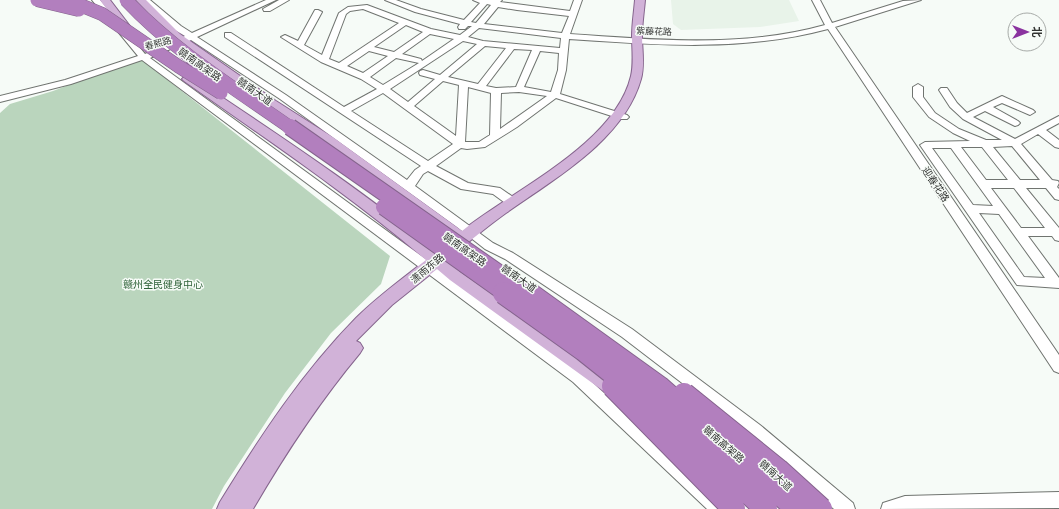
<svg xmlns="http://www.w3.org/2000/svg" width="1059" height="509" font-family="'Noto Sans','Noto Sans SC',sans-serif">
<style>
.built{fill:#e8f3e9}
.green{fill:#bad5bd}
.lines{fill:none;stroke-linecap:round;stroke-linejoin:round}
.minor-casing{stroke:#707470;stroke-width:2}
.major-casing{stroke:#85648d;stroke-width:2}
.minor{fill:#fff;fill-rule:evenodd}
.major{fill:#d1b2d8;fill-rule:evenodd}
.highway-bridge-far2-casing{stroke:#85648d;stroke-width:14;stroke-linecap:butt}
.highway-bridge-far1-casing{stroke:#85648d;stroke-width:18;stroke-linecap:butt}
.highway-bridge-casing{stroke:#85648d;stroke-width:24;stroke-linecap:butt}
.highway-bridge-far2{stroke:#b27fbe;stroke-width:13}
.highway-bridge-far1{stroke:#b27fbe;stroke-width:16}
.highway-bridge{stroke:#b27fbe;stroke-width:22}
.labels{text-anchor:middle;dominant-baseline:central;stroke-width:3;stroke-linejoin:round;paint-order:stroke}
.far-street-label{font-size:9px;fill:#313331;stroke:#f6fbf7}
.street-label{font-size:10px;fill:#313331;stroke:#f6fbf7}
.park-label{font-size:10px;fill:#2e6238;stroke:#f6fbf7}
</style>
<rect width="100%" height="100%" fill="#f6fbf7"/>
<path class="built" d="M671 0H789L799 21 760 27 681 30 673 24Z"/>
<path class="green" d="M140 58 390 256 381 284 331 333 285 393 224 486 212 509H0V113L10 104 53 91Z"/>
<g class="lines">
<defs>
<path id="minor" d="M92 0H100L145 54 185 36 175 30 142 0H150L181 26 192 33 266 0H276L197 37 286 95 407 180 415 170 421 166 225 37V33H231L344 107 377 89 361 79 321 62 281 37 285 35 298 41 315 10H318L322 12 304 45 322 55 339 13 348 7 367 5 431 29 460 35 472 26H468L465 29H459L458 27 460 24 415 12 385 0H396L421 9 464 20 480 3 473 0H502L500 2 570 11 574 0H582L570 34C655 40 743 48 825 25L812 0H820L832 23 903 1 921 0 835 27 1059 355V373L1054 371 828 29C743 52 655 45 569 39L566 70 560 94 627 115 629 117 627 119H621L556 98 517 127 485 147 467 149 461 148 436 166 468 183 500 188 516 199 518 202 516 205H508L493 194 461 189 428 171 423 174 415 186 493 243 513 253 632 329 760 425 853 503 855 509H834L750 435 622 337 505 259 485 249 457 227 280 99 191 40 150 58 583 374 725 503 727 509H707L573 382 142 60 71 84 0 102V96L65 80 138 56ZM487 4 491 5 476 23 471 22ZM498 7 517 10 569 16 562 33 484 24ZM363 9 399 23 339 63 329 59 346 14 350 11ZM406 25 423 32 394 52 374 47ZM479 28 561 38 560 48 483 41 468 37ZM430 34 454 39 422 61 421 59 402 54ZM463 41 477 44 440 75 423 70 420 71 419 73 420 75 435 79 408 102 390 89ZM485 46 506 48 478 84 448 77ZM514 49 532 50 516 87 496 88 486 86ZM369 51 388 56 363 73 347 66ZM540 51 559 53 558 70 551 92 524 87ZM396 58 419 63 383 85 370 77ZM443 81 459 85 456 136 414 106ZM468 87 491 93 490 135 479 142H465ZM519 92 547 96 500 129 501 93ZM383 93 453 144 428 161 351 111Z
M279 0H289L270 11H264L263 9Z
M918 84 923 87V97L935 113 959 129 986 140H1002L963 119 950 107 939 90 941 88H947L957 103 967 113 1002 96 1033 110 1035 112 1030 115 1002 103 993 107 1018 121 1020 123 1018 125 1015 126 985 111 973 117 1015 139 1059 116V123L1046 130 1059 140V148L1055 147 1038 134 1021 144 1052 180 1058 181 1059 183 1057 187 1059 189V200L1055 199 1046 188H1026L1059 228V241L1055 240 1052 236H1028L1059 278V288L1017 285 920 145 925 142 970 141 953 133 929 117 913 97V87ZM1012 146 1040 180H1020L993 147ZM961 147H982L1008 180H986ZM932 148H951L993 206 973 205ZM991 188H1014L1045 228H1021ZM979 213 999 214 1045 278 1024 277Z
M1059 492V508L881 509 883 503 905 496Z"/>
<path id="major" d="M100 0H110L136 34 135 36H127Z
M136 0H146L180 34 276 101 334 138 462 231C513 190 615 144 631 76 634 63 632 49 632 36 632 24 634 12 635 0H645C644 12 642 24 642 36 642 50 645 65 641 79 624 140 554 179 506 213 485 228 466 244 447 260L460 272 625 386 628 392 625 398 619 400 613 398 450 280 437 269 392 305 356 341 360 343 363 348 360 353C319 402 285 454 253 509H217L220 502C260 437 302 373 356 318 377 297 402 279 426 260 350 195 266 139 184 81L182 79 184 77H192C275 133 360 188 437 252L452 239 326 144 268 105 172 38Z"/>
</defs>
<use href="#minor" class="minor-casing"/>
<use href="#major" class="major-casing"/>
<use href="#minor" class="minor"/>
<use href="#major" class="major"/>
<defs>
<path id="highway-bridge-far2" d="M37 0 79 10
M68 0 102 14 178 66 221 93
M126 0C174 51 234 88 291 128"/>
<path id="highway-bridge-far1" d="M290 127 529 294
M384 207 506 294"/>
<path id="highway-bridge" d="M504 293 584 350 658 409 766 509
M528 293 660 388 797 509
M613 386 734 509
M684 394 778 470 821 509"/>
</defs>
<use href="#highway-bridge-far2" class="highway-bridge-far2-casing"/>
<use href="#highway-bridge-far1" class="highway-bridge-far1-casing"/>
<use href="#highway-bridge" class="highway-bridge-casing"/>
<use href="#highway-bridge-far2" class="highway-bridge-far2"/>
<use href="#highway-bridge-far1" class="highway-bridge-far1"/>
<use href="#highway-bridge" class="highway-bridge"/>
</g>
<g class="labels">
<g class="far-street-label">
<text transform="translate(654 31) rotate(2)">紫藤花路</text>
<text transform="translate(158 43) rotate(-14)">春熙路</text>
</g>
<g class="street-label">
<text transform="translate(200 64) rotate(35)">赣南高架路</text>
<text transform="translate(255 91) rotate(35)">赣南大道</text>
<text transform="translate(936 184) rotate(56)">迎春花路</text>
<text transform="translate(465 249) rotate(35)">赣南高架路</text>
<text transform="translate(427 268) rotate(-40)">潇雨东路</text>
<text transform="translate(519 278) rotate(35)">赣南大道</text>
<text transform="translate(724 444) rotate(41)">赣南高架路</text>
<text transform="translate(776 475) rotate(42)">赣南大道</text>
</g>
<g class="park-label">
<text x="163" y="284">赣州全民健身中心</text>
</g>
</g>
<g transform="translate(1027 32) rotate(90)"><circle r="19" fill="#f6fbf7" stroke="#a7aba8"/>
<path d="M0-3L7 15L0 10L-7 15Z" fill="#8a339f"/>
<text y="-6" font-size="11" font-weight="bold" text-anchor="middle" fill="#313331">北</text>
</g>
</svg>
